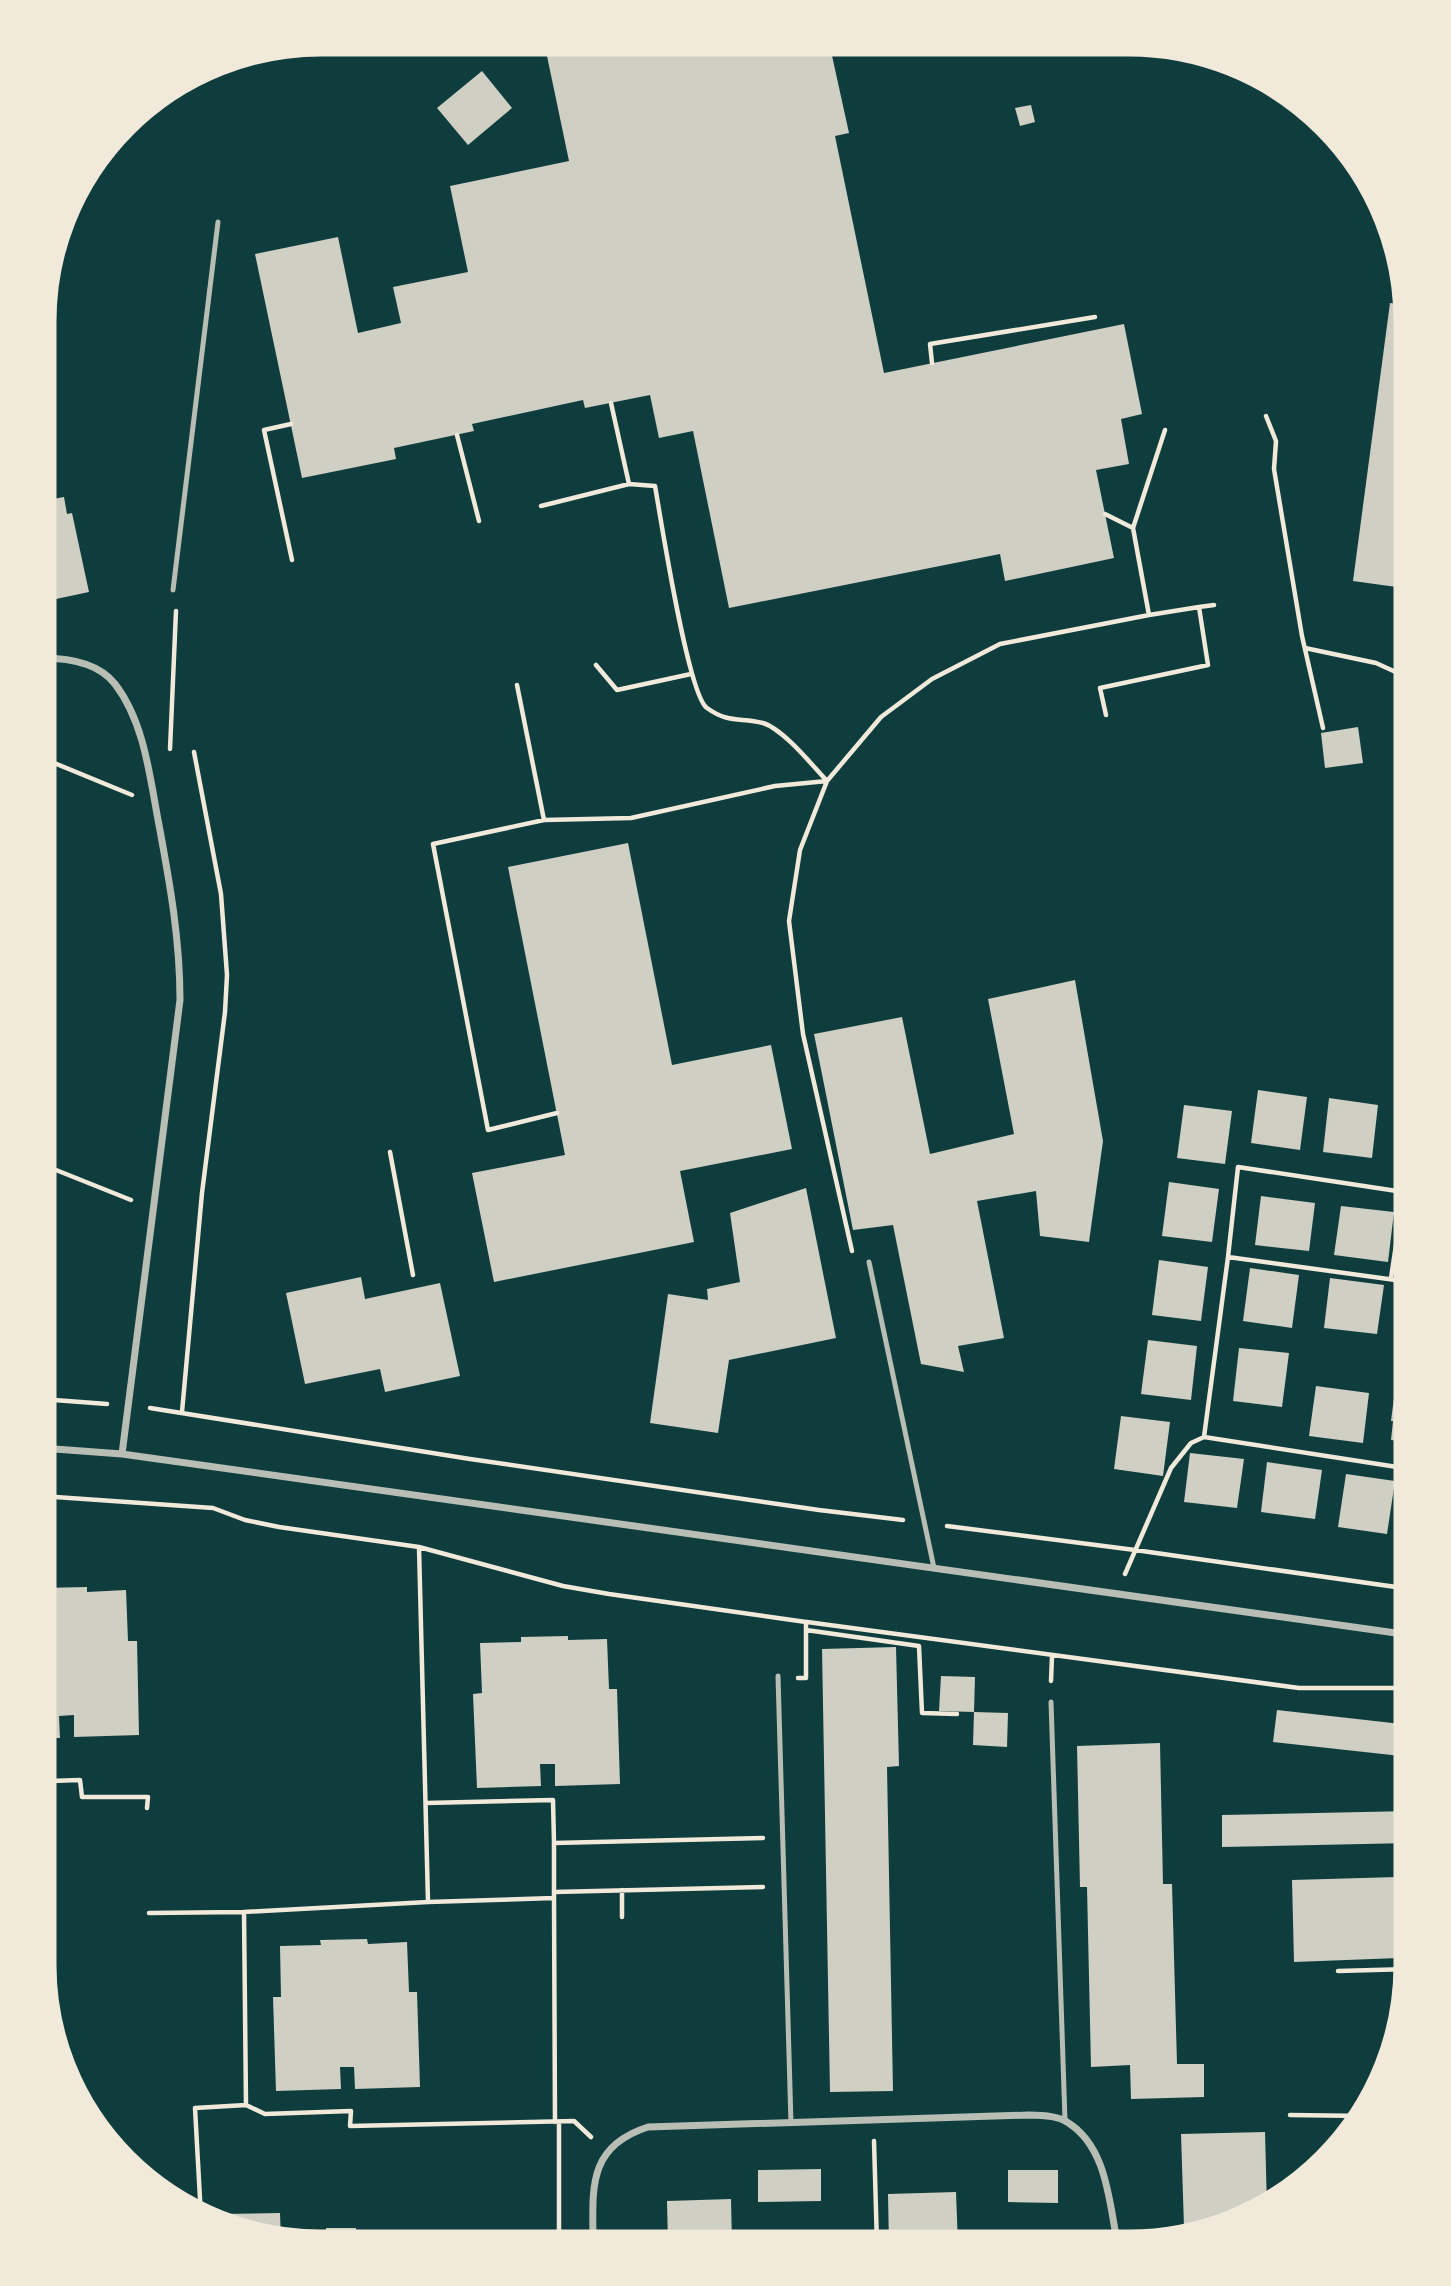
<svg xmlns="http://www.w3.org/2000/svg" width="1451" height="2286" font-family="Arial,sans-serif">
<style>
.building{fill:#cfcfc3}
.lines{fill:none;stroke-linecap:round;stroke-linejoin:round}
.path{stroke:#f1e9da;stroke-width:4.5}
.service{stroke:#b8beb3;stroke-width:5}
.minor{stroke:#b8beb3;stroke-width:7}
.rim{fill:none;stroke:#f1e9da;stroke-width:9}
</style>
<rect width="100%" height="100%" fill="#0f3d3e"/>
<path class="building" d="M620 41 829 42 849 133 835 136 884 373 1124 324 1142 414 1121 419 1129 464 1096 470 1114 558 1005 581 1000 554 729 608 693 431 659 438 650 395 585 408 583 400 472 424 474 431 394 448 396 459 302 478 255 254 338 237 358 333 401 323 393 287 468 272 450 186 569 161 547 56Z
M482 71 512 108 468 145 437 108Z
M1031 105 1035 122 1020 126 1015 108Z
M1390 303 1407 305 1411 322V589L1353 581Z
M64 497 67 514 72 513 89 592 42 602V501Z
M1358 727 1363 763 1325 768 1321 733Z
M628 843 672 1065 771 1045 792 1149 680 1171 694 1242 494 1282 472 1173 565 1155 508 867Z
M1075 980 1103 1141 1089 1242 1040 1236 1036 1191 977 1201 1004 1338 958 1346 964 1372 921 1364 893 1225 853 1230 814 1034 902 1017 930 1154 1014 1134 988 999Z
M1258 1090 1307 1097 1300 1150 1251 1143Z
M1329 1098 1378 1105 1372 1158 1323 1152Z
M1184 1105 1232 1111 1225 1164 1177 1158Z
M1402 1110 1410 1111V1164L1395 1162Z
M1169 1182 1219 1189 1212 1242 1162 1236Z
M806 1188 836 1338 729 1360 718 1433 650 1423 668 1294 708 1300 707 1289 740 1282 730 1213Z
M1261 1196 1315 1203 1309 1251 1255 1245Z
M1341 1206 1394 1212 1388 1262 1334 1255Z
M1159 1260 1208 1267 1201 1321 1152 1315Z
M1250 1268 1299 1275 1292 1328 1243 1321Z
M361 1277 365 1299 440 1283 460 1376 385 1392 380 1369 305 1384 286 1293Z
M1330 1278 1384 1285 1377 1334 1324 1328Z
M1409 1285H1410V1344L1401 1342Z
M1148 1340 1197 1346 1191 1400 1141 1394Z
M1239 1348 1289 1353 1282 1407 1233 1401Z
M1398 1367 1410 1368V1442L1391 1440 1393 1421H1391Z
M1316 1386 1369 1393 1363 1443 1309 1436Z
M1121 1416 1170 1422 1163 1476 1114 1469Z
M1190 1453 1244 1459 1237 1508 1184 1502Z
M1267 1462 1322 1470 1315 1519 1261 1512Z
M1346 1474 1395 1481 1387 1534 1338 1527Z
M87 1587V1592L126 1590 128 1641H137L139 1735 74 1737V1715L59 1716 60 1738H41V1588Z
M568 1636V1640L607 1639 609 1689H617L620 1784 555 1786V1764H540L541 1786 477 1788 473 1694 482 1693 480 1643 521 1642V1637Z
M896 1647 899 1766 887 1767 893 2091 830 2092 822 1649Z
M941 1676 975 1677 974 1712 939 1711Z
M1277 1710 1410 1725V1757L1273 1742Z
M974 1712 1008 1713 1007 1747 973 1745Z
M1160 1743 1163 1884H1172L1177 2064H1204V2097L1131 2099 1130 2065 1091 2067 1087 1887H1080L1077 1746Z
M1410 1811V1843L1222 1847V1815Z
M1410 1872V1953H1399V1958L1294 1962 1292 1880 1397 1877V1873Z
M367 1939 368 1944 407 1942 409 1992H417L420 2087 355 2089 354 2067H340L341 2089 276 2091 273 1997H281L280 1946 321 1945 320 1940Z
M1265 2132 1267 2207 1237 2224 1190 2234V2227H1184L1181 2134Z
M821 2169V2201L758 2202V2170Z
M1008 2170H1058V2203L1008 2202Z
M956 2192 958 2245H889L888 2194Z
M731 2199 732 2245 668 2244 667 2201Z
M280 2213 281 2242 220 2226 219 2214Z
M326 2228H356V2238L540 2235 541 2244H327Z"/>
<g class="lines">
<path class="path" d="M932 363 930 344 1095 317
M611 403 629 484
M1266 416 1276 441 1274 469 1302 636 1323 728
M291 424 264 430 292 560
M457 435 479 521
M541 506 629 484 655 486C661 520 688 695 707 708 729 724 741 717 763 723 783 729 812 765 826 780
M1105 514 1133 528
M1149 615 1199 607
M1305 648 1376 663 1411 679
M596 665 617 690 691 674
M517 685 544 820
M1106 715 1100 688 1208 665 1199 607 1214 605
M170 749 176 611
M42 758 132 795
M557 1113 488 1130 433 844 544 820 631 818 775 786 827 781
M390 1152 413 1275
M41 1164 131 1200
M852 1251 803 1034 789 921 800 850 827 781 881 717 932 679 1000 644 1149 615 1133 528 1165 430
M1228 1257 1238 1167 1410 1193
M1391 1278 1404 1192
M41 1399 107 1404
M150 1408 470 1459 819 1510 903 1520
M182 1412 202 1193 225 1012 227 975 221 894 194 752
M1204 1437 1228 1257 1410 1282
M41 1496 213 1508 245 1520 279 1527 419 1547
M947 1526 1135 1550 1410 1589
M1125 1574 1171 1468 1191 1443 1204 1437 1410 1469
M807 1622 1299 1688H1410
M806 1630 919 1646 922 1713 957 1714
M1051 1681 1052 1656
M41 1747H48L50 1781 80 1780 82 1797H148L147 1808
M41 1781H50
M426 1803 553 1800 554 1843
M622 1890V1917
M554 1892 763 1887
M554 1898V1843L763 1838
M428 1902 419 1547 563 1586 609 1594 806 1622V1678H798
M244 1912 428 1902 554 1898 555 2122
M149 1913 244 1912 246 2105
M1338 1971 1410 1969
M1290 2115 1364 2116
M559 2122V2244
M874 2141 877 2245
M201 2217 195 2108 246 2105 265 2114 351 2111 350 2126 574 2121 591 2137"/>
<path class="service" d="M173 590 218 222
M869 1262 934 1568
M778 1676 791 2123
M1051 1702 1065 2120"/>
<path class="minor" d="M1184 47 1186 57 1237 62
M42 658C68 658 98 662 115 684 145 723 150 779 159 825 170 884 180 940 180 1000L122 1454
M41 1448 122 1454 1410 1635
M593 2244C593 2190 586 2147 648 2127L1029 2115C1041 2115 1058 2116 1067 2122 1108 2147 1109 2204 1118 2246"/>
</g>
<path d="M0 0H1451V2286H0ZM321 52H1129A269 269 0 0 1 1398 321V1965A269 269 0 0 1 1129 2234H321A269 269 0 0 1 52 1965V321A269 269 0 0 1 321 52Z" fill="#f1e9da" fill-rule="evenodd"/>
<path class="rim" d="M321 52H1129A269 269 0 0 1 1398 321V1965A269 269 0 0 1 1129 2234H321A269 269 0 0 1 52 1965V321A269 269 0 0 1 321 52Z"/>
</svg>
